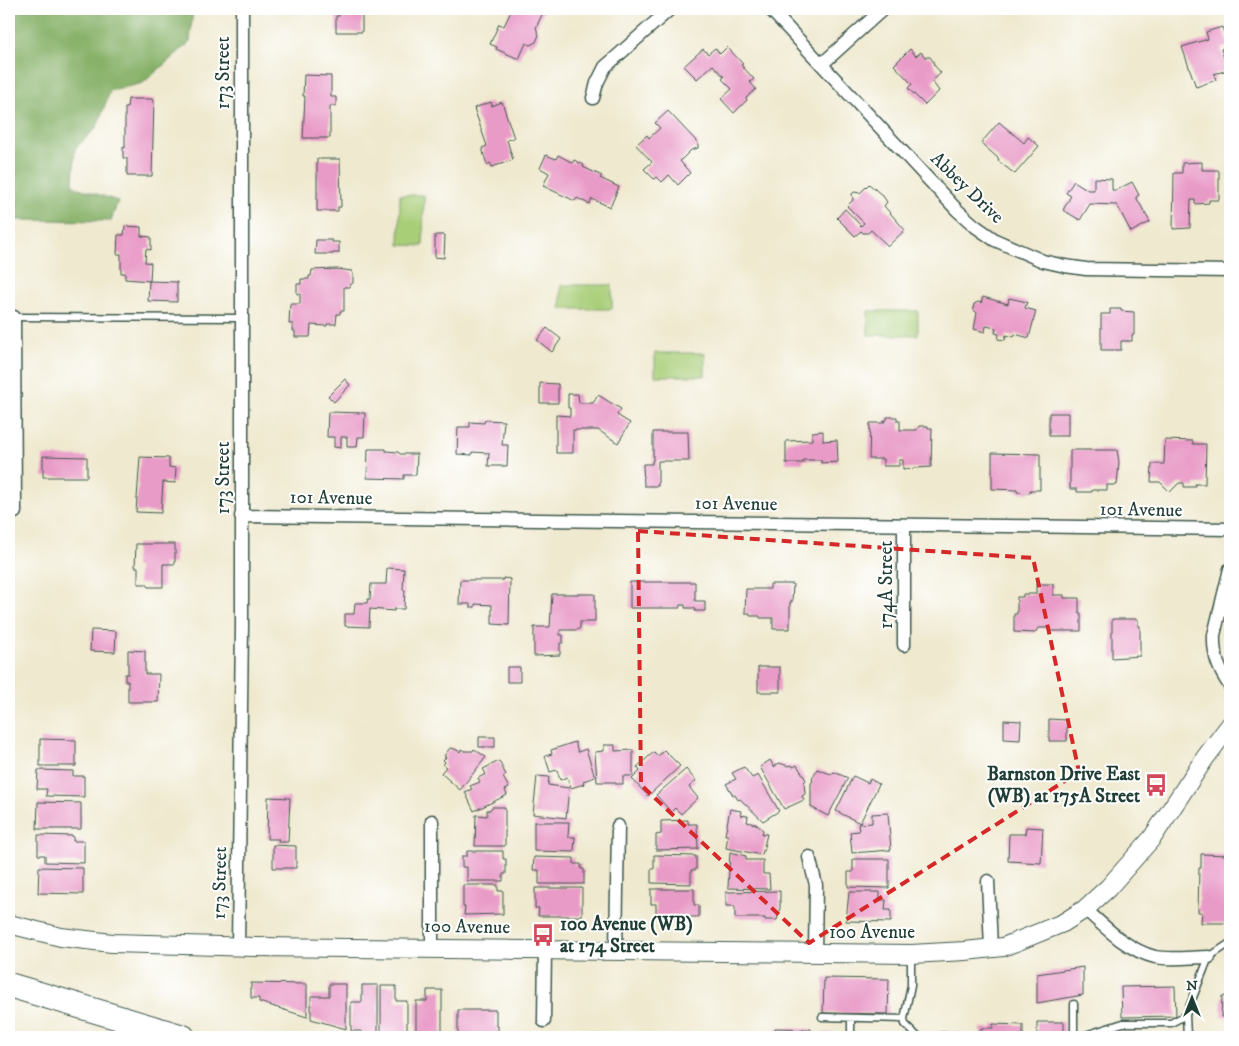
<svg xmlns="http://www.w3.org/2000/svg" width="1239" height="1046" font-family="'IM FELL DW Pica',serif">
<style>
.green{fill:#a9ce78;stroke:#648656}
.forest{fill:#86b168;stroke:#52774e}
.building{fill:#e99bc8}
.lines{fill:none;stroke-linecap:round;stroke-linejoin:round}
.lane-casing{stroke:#3e574b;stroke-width:9}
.street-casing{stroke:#3e574b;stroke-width:15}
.secondary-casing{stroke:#3e574b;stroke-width:20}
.highway-casing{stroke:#3e574b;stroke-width:26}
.lane{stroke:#fff;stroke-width:6}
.street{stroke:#fff;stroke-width:12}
.secondary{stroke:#fff;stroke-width:18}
.highway{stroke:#fff;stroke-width:24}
.marked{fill:none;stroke:#d62828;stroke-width:4;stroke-dasharray:10 6;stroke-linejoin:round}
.labels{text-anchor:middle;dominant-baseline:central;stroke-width:4;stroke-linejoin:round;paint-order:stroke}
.street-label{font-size:19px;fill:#1f3d34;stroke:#fff}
.poi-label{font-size:19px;font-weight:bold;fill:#1f3d34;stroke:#fff;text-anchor:end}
</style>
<rect width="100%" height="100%" fill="#fff"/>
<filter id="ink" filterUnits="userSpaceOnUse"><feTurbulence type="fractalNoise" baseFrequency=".02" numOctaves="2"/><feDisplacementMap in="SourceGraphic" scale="10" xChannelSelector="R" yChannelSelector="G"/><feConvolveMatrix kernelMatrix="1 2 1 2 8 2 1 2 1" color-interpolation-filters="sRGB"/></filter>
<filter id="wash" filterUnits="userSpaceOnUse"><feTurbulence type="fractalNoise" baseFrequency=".0096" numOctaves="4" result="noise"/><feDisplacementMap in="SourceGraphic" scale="20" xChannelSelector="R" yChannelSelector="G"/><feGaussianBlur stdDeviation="1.12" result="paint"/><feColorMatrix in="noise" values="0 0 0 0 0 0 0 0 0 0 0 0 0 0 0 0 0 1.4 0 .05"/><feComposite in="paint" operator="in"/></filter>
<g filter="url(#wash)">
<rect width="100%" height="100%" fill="#efe9cf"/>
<path class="green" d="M400 195H424L423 246 399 245Z
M561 285H612V309H561Z
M868 311H918V335H868Z
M655 353H705V376H655Z"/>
<path class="forest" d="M9 9H193L190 42 143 83 110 91 97 127 75 149 73 186 118 201 111 221 17 220 9 197Z"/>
<g id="blocks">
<path class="building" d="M339 9H362V32H336V16H339Z
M512 9 544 10 536 28 539 35 536 42 530 45 526 43 519 59 496 49 497 47 490 44 499 24 504 26Z
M1222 27 1229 46 1221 49 1228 70 1214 74 1216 80 1196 87 1182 47 1208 39 1206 32Z
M727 47 743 64 741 65 754 79 750 82 756 89 746 98 747 100 734 113 721 99 732 89 722 79 724 77 713 65 697 79 684 66 703 49 708 54 715 48 720 54Z
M910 49 916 56 921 52 925 57H930L933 61 934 65 941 73 932 81 939 91 925 105 908 88 912 84 894 65Z
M304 75 331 76V97H336V106H330V138H303L305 96H303Z
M128 99H154L152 176H127V158H123V147L125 148V108H127Z
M491 102 492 106 502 102 514 138 507 140 513 160 492 167 490 163 487 165 482 148 487 146 474 108Z
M668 111 698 143V148L691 150 680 161 690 173 678 185 669 175 662 182 657 177 654 179 644 169 652 162 636 145 647 135 649 138 660 128 655 123Z
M999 122 1024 143 1028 137 1039 146 1015 174 998 161 999 159 981 143Z
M546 155 556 159 558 155 573 163 574 160 584 165 583 167 602 176 600 178 619 187 610 207 592 199 589 204 577 198 575 201 543 186 549 173 540 168Z
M317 159H340L341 207H338V211H317Z
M1202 162V170H1218L1219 171V200H1209V203L1195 204V200H1191L1190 228 1173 229 1174 173H1182V163Z
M1094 178 1112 179V190H1116L1132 182 1139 195 1136 197 1150 222 1131 232 1117 205 1090 204 1080 220 1063 210 1071 196 1066 193 1074 181 1088 190H1094Z
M869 184 883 196 887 202 884 206 905 230 888 246 871 230 868 233H863L861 231 855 236 837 218 845 209 861 226 864 223 847 206 853 200 852 194 854 192 860 193Z
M125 226 141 227V236L151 237V250L146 249 145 262 151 263 150 281 125 279V273H121V254H117L118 235H124Z
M435 235H445L444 258 435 257Z
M316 240H332V242H339V253H333V254H315Z
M337 269 352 271V273H353V283L350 285V287H344V311H340V314H337L336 324H327V326L311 325 310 337H295V331H293V324H289L290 304H300V294H297V284H301V279H309V276H311L312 270Z
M149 281 177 282V302L148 301Z
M983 297 1008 304 1009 298 1027 302 1025 308 1036 311 1029 338 1015 334 1014 337 1006 335 1005 340 998 339 999 334 995 333 996 328 986 326 985 332 974 329 977 313 973 309 974 304 978 302 981 303Z
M1110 309H1121V311L1134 312V335H1132V341H1121V350H1101V314H1110Z
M547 328 561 339 552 352 537 340Z
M345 379 350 385 334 402 328 396Z
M540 383 558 384V403H540Z
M568 394H578L579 403H593L598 395 621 409 617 415 630 423 618 443 598 430H573V453H556V415L570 416V408H568Z
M328 412 365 413 364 437H358L357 447H347V437H341V448L334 447V437H327Z
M1049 413H1068V436H1049Z
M887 417H897V421H900V430H917L919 426H928V428H932L931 467 903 469V460H899V466H883V459H869L870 423H884V421L887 420Z
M485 420 504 421 502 445H508L507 466H488L489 453 472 452V455L457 454 458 427H470V422L484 423Z
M823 431V441L837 440 838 462 821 463V460H803V463H786V441L812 440V432Z
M653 432H688L689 461H658V486H644L643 464H652V461H653Z
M1165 440 1193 441V444H1206L1205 484H1195V487H1184V483H1179L1170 492 1160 482H1151L1152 464H1164Z
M368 449H386V451L398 452 400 454H417L416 475H404V479L367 478Z
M1070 450H1117L1119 462 1117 485H1107V490H1092V492H1077V489H1070Z
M992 453 1040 454V490H1030V493L1017 492V490L992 489Z
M43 456 87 457V477H43Z
M140 457 169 458V467L176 468 175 483 163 482 161 513 136 512Z
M136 544H175V564H163V587H148V584H138V567H135Z
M387 568 404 569 403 590H405L404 609H394V611L370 609 369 627 345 626V614H354L355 603H367L368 599H370L371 584H386Z
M503 578 510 579 509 625 492 624V605L475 604V607H470V604H459L460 580H503Z
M630 582H695V601H705V611H695V608H685V605H680V608H630Z
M770 584H793L792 602H790V629H773V618H760V616H750V613H745L746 589H770Z
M1036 584H1053V595H1064V598H1079V613H1081V631H1050V628H1038L1035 633 1014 632V614H1017V597H1023V594H1036Z
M552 594H595V622H580V628L577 630H560V635H563V643H560V655L534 656V627H550Z
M1112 619H1138V626H1140V656L1112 658Z
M91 630 116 631 115 652 90 651Z
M128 650 145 651V674H159L158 702H128V681H125V674H128Z
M507 667H520V682H507Z
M758 667H780V692H758Z
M1049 719 1067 720V741H1049Z
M1004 720 1021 721 1020 740 1004 739Z
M479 737H495V747H479Z
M40 739 76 740V766H40Z
M575 742 578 752 586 749 595 777 583 781 584 784 571 788 567 777 560 780 557 770 550 772 545 756 552 754 551 750Z
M604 745H615V751L633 750V776H623V784H615V782H597L595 752 604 751Z
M450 748 455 749 460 752 461 749 464 751H473L474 749 486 757 460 790 441 773 446 767 443 765 445 762 443 760 446 757 444 756Z
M664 750 680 766 648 796 632 779 640 771 637 767 654 752 658 756Z
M770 760 774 767 779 763 789 766 792 765 793 767 797 765 806 780 804 782 805 794 802 796 804 800 784 809 760 767Z
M499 761 506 775 503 777 509 788 505 790 507 795 474 811 465 792 472 789 470 786 480 782 478 778 486 774 483 769Z
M744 767 752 778 758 775 779 811 763 821 740 799 738 800 735 795H733L726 784 736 779 732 773Z
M686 769 696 781 689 787 698 798 681 814 675 808 671 812 656 795Z
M817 769 831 774 834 772 848 778 828 816 811 807V784L813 780 812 779Z
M38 770 73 771V776H84V797L46 796 47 789H37Z
M537 776 549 777 548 785 569 788 566 818 533 814Z
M853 776 868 783 870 779 879 784 860 823 836 811Z
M268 797 290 798 288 842H278L279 839H267Z
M38 802 81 803V829H37Z
M492 807H505V846H475L476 815 487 816V810H490Z
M730 809 741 811 740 815 748 816 747 822 756 824 763 830 762 834H767L762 855 726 848 728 835H725Z
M888 813 891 850 852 853 850 832 859 831 858 824 872 823V814Z
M688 820V824H697L698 849 656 850V835L661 834V821Z
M534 822H569L568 837H575L574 852 534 851Z
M1026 827 1043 828 1041 863 1008 861 1009 834H1025Z
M38 835 73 836V841H84V863L45 862V855H38Z
M273 845 296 846V868H273Z
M467 851H503V859H506V874H503V881H467V867H462V856H467Z
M730 852 746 856V860H763V874H769L770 889 728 888Z
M1201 854 1230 855V923H1201L1202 912H1198L1199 868H1201Z
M654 855 696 856V870H691V884L651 883V869H654Z
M534 857 574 858V864H581V869H584V884H539V870H533Z
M853 859H889V888L848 887V872H853Z
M39 867 83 868V894L38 893Z
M463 885H498V891H503V914L464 915 465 907H463Z
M535 888H582V916H538L539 908H535Z
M651 889H694V905H699V917H656V904H651Z
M780 891V908L777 920H765V918H735V906H726V892Z
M849 892H880V900H886L885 910H891V922L846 921Z
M1083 967V995L1037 1003V974Z
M824 978 889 979 888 1014 823 1013Z
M251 983 307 984V1017L259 1002V998H251Z
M329 984H346V1029L311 1019V996H329Z
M362 985H378V1035H362V1031H351V1002H362Z
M381 986H396V1001H407V1037L381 1036Z
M1175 986 1176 1016 1122 1017 1121 987Z
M427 990H442V1037H416V1001H427Z
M1222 996 1230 997V1017H1221Z
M458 1010H496V1026H498V1034H488L487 1037H458Z
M1037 1022H1064V1037H1037Z
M993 1024 1023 1025V1037H981V1028H993Z
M775 1028 811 1029V1037H775Z
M940 1032H959V1037H940Z
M823 1033H841V1037H823Z"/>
</g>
</g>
<g filter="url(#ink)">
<use href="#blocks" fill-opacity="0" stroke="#3e574b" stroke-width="1"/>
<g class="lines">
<defs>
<path id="lane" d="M14 317 241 318
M911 954V985L904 1019 905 1024 918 1037
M822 1017 904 1019
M851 1037V1018
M1074 1037V1004
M1079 1037 1123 1023H1171L1186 1015
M1187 1037 1186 1015 1209 957 1230 943"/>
<path id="street" d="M770 9 957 210 975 226 995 240 1043 261 1065 266 1086 269 1230 271
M822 64 883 9
M593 98 597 83 605 67 670 9
M14 317 15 512
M241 516 1230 529
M904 525V645
M1230 569 1214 635C1213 656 1219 670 1230 686
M809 857 816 885 815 953
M988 881 991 948
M1085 909C1106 928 1127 950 1155 957 1170 960 1193 957 1209 957
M238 947 242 626V9
M432 948V821
M616 951 618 826
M544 1021 545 950"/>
<path id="secondary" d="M9 924 61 937 112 943 255 947 911 954 965 951 1003 947 1063 923 1085 909 1108 888 1152 838 1205 758 1230 725"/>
<path id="highway" d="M9 985 183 1037"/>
</defs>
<use href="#lane" class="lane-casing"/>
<use href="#street" class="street-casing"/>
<use href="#secondary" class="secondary-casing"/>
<use href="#highway" class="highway-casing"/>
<use href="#lane" class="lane"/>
<use href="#street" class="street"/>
<use href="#secondary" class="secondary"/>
<use href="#highway" class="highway"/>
</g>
</g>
<path class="marked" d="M638 531 1033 558 1079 772 809 943 641 785Z"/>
<defs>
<symbol id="bus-bare" viewBox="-9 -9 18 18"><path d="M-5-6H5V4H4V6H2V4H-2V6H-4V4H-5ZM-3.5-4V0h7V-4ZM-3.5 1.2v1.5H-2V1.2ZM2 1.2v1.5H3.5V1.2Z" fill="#d1495b" stroke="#fff" stroke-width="2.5" paint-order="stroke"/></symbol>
</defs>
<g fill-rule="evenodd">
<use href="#bus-bare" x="1140" y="769" width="32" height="32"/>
<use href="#bus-bare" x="527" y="919" width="32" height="32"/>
</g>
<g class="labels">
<g class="street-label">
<text transform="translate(223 73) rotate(-90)">173 Street</text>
<text transform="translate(967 188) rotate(44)">Abbey Drive</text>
<text transform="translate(223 478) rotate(-90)">173 Street</text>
<text transform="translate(331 498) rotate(1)">101 Avenue</text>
<text transform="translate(736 504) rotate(1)">101 Avenue</text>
<text transform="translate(1141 510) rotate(1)">101 Avenue</text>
<text transform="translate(886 585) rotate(-90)">174A Street</text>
<text transform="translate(220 883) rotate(-89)">173 Street</text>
<text transform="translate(467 927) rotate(1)">100 Avenue</text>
<text x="872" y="932">100 Avenue</text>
</g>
<g class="poi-label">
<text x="1140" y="774">Barnston Drive East<tspan x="1140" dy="22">(WB) at 175A Street</tspan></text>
<text x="560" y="924" text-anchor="start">100 Avenue (WB)<tspan x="560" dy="22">at 174 Street</tspan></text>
</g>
</g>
<rect width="1239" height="1046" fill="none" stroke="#fff" stroke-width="30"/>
<g transform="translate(1192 998)" stroke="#ffffff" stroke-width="4" paint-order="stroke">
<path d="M0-4L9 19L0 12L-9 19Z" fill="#1f3d34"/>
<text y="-8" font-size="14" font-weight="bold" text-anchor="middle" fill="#1f3d34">N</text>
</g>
</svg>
